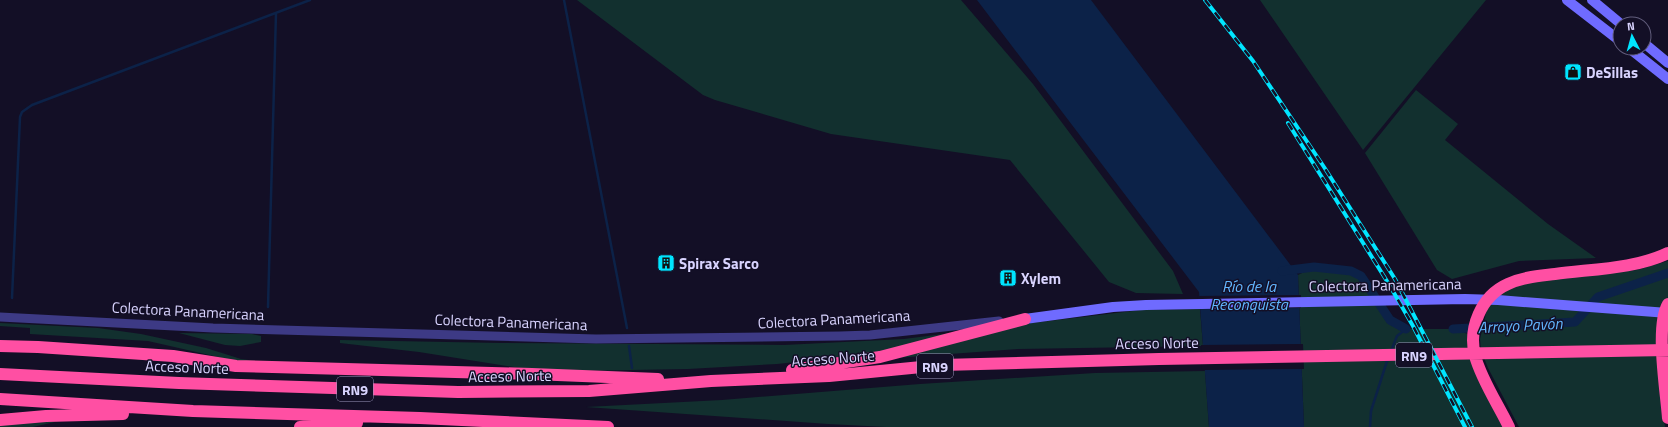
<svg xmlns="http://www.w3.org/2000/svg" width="1668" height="427" font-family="'Titillium Web',sans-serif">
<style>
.green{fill:#12302f}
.water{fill:#0c2248}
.pier{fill:#130f26}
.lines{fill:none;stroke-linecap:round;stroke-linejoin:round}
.stream{stroke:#0c2248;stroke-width:2.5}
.canal{stroke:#0c2248;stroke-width:9}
.tertiary{stroke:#3d3a85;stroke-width:9}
.secondary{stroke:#6f6bff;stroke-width:10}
.motorway{stroke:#ff4fa3;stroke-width:12}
.rail-casing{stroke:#00e5ff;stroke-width:4}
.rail{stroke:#130f26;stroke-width:2.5;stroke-dasharray:8;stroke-linecap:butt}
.labels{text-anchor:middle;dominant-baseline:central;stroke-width:3;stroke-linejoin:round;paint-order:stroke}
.shield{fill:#130f26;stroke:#9e99be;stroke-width:1}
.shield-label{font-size:14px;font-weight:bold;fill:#d9d4ff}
.poi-label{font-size:15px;font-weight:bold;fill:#d9d4ff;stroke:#130f26;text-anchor:start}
.street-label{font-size:15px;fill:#d9d4ff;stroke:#130f26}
.water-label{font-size:16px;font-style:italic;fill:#62b6ff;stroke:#130f26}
</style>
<rect width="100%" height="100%" fill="#130f26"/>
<path class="green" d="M577 0H961L1033 84 1173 271 1183 294 1136 293 1109 282 1010 160 831 134 715 100 703 95Z
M1260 0H1486L1363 150Z
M1416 90 1458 124 1445 140 1548 224 1596 258 1519 261 1452 279 1437 270 1365 153Z
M1668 261V298L1662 304 1659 368 1665 427H1519L1488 368 1481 350 1480 339 1487 309 1505 290 1527 281 1637 270Z
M1314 267 1351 271 1361 276 1390 320 1406 329H1453L1474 336V347L1509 427H1304L1298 275Z
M1200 309 1203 346 1018 349 882 359 1032 323 1141 310Z
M0 323 98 328 141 334 206 348 241 359 263 362H240L148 341 30 334V328L0 326Z
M974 330 887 352 777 364 688 369 574 371 520 368 419 352 340 343V340L501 343 784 345 904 339Z
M179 333 252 334 261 336V342L240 346 225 345Z
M1205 371 1209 427H886L828 424 586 407 722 400 920 384 1095 373Z
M59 421 33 427H0V425Z"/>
<path class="water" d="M977 0H1091L1298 275 1304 427H1209L1199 292Z"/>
<path class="pier" d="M1301 295V308L1198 309 1197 296Z
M1303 344 1304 369 1202 370 1201 345Z"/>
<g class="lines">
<path class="stream" d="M564 0 627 328
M12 298 20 117 22 112 32 105 310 0
M268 307 276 13
M629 346 632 368
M1391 351 1397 336 1406 329
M1370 427 1371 411 1388 358"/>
<path class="canal" d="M1282 271 1314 267 1351 271 1361 276 1390 320 1406 329
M1453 329 1575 322 1598 297 1668 273"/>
<path class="tertiary" d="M0 317 213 328 596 339 840 336 870 335 999 321"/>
<path class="secondary" d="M1567 0 1620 41
M1592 0 1621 24
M1644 43 1668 63
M1629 48 1668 79
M1025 319 1113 307 1146 305 1465 299 1498 300 1668 313"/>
<path class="motorway" d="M1668 304C1655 326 1666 390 1668 418
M0 346 38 347 173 356 236 366 532 374 658 379
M792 370 880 357 1025 319
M0 374 179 383 458 392 589 391 711 381 829 376 942 365 1159 359 1668 350
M0 399 193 411 420 418 608 427
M0 420 46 416 123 414
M300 427 357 423
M1509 427C1498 404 1482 381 1475 356 1468 328 1481 296 1508 284 1523 277 1539 276 1555 274 1591 269 1635 269 1668 253"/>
<defs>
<path id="rail" d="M1205 0 1253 61 1324 167 1395 279 1472 427
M1288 123 1390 286 1413 326 1465 427"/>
</defs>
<use href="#rail" class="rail-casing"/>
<use href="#rail" class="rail"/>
</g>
<defs>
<symbol id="shop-square" viewBox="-11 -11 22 22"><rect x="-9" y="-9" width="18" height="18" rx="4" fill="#00e5ff" stroke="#130f26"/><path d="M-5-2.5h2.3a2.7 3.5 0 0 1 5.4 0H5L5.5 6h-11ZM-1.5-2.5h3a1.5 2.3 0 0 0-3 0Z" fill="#111"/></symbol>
<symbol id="building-square" viewBox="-11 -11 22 22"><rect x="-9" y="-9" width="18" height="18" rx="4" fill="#00e5ff" stroke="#130f26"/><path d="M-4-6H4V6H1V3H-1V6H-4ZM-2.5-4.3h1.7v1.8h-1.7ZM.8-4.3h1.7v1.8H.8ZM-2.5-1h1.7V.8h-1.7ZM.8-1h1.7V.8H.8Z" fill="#111"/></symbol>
</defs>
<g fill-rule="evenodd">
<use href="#shop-square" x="1563" y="62" width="20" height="20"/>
<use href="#building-square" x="656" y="253" width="20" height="20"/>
<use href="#building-square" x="998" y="268" width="20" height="20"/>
</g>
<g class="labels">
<g class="shield">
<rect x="1396" y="343" width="36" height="24" rx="3"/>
<rect x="917" y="354" width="36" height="24" rx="3"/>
<rect x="337" y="377" width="36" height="24" rx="3"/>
</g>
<g class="shield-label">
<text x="1414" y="355">RN9</text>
<text x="935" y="366">RN9</text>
<text x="355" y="389">RN9</text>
</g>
<g class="poi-label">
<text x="1586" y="72">DeSillas</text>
<text x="679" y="263">Spirax Sarco</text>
<text x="1021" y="278">Xylem</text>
</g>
<g class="street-label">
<text transform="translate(1385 285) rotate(-1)">Colectora Panamericana</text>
<text transform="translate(188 311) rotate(3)">Colectora Panamericana</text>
<text transform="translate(834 319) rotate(-3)">Colectora Panamericana</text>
<text transform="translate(511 322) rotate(2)">Colectora Panamericana</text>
<text transform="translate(1157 343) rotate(-1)">Acceso Norte</text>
<text transform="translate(833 358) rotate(-4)">Acceso Norte</text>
<text transform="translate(187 367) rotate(2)">Acceso Norte</text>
<text transform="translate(510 376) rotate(-1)">Acceso Norte</text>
</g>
<g class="water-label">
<text x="1249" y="286">Río de la<tspan x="1249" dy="18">Reconquista</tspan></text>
<text transform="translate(1520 325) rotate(-3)">Arroyo Pavón</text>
</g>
</g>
<g transform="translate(1632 36) rotate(354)"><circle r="19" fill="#130f26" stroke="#625e7d"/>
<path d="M0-3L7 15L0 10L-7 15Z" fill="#00e5ff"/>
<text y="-6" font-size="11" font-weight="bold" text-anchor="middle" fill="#d9d4ff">N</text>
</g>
</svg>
